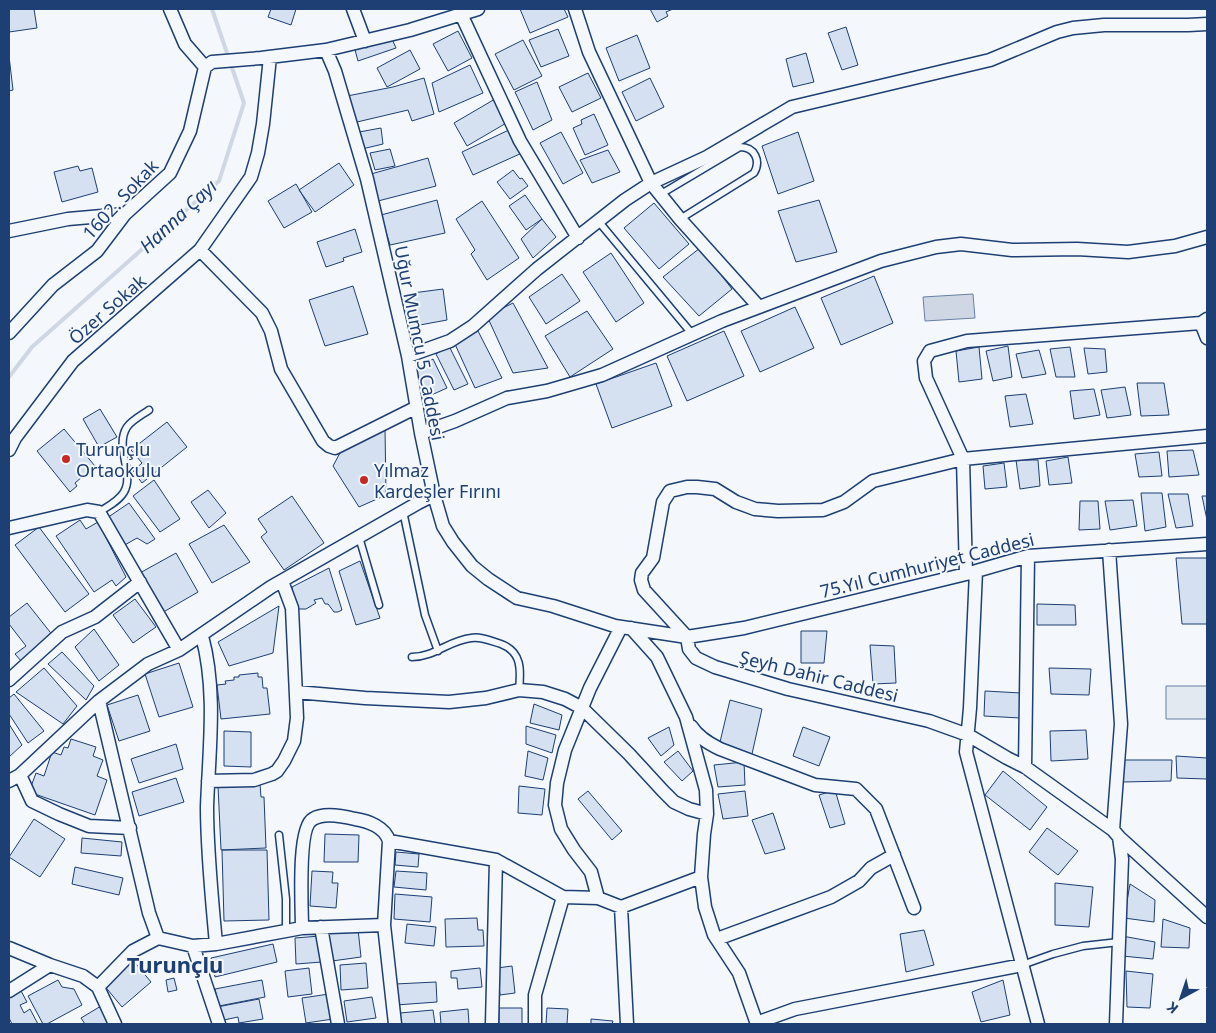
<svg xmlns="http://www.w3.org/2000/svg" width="1216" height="1033" font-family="'Noto Sans',sans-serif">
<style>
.green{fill:#e3e9f0;stroke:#687fa3}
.water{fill:#cfd7e4;stroke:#687fa3}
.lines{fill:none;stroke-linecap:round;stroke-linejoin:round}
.stream{stroke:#cfd7e4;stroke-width:4}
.building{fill:#d5e0f0;stroke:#1d3f73}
.service-casing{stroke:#1d3f73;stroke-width:9}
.minor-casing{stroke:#1d3f73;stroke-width:15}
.service{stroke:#f4f7fb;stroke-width:6}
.minor{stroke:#f4f7fb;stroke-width:12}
.poi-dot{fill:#c62828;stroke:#f4f7fb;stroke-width:2}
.labels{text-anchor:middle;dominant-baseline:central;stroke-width:4;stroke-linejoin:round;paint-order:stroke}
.street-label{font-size:18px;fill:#1d3f73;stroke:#f4f7fb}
.poi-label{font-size:18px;fill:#1d3f73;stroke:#f4f7fb;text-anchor:start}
.water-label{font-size:19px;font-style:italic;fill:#1d3f73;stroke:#f4f7fb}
.district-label{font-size:22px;font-weight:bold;fill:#1d3f73;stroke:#f4f7fb}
</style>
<rect width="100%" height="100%" fill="#f4f7fb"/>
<path class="green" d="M1166 686H1207V719H1166Z"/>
<path class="water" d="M973 294 975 318 925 321 923 297Z"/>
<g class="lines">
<path class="stream" d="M9 377 32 347 219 181 244 103 212 9"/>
</g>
<path class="building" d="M9 9H34L37 28 9 32Z
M271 9H296L291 25 268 17Z
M520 9H564L568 17 530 33Z
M650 9H673L666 12 668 16 657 22Z
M846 27 858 65 842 70 828 33Z
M558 29 569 56 541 67 529 40Z
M458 31 472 58 448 71 433 44Z
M637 35 650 68 619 81 606 48Z
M392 39 396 48 358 61 355 50 381 40Z
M523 40 542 76 514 90 495 54Z
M410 50 420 69 387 87 377 68Z
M806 53 814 82 793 87 786 59Z
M9 56 13 90 9 91Z
M470 65 483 93 439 112 432 83Z
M588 73 601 98 572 112 559 87Z
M424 78 434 114 412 121 408 110 357 122 347 96 393 87Z
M650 78 664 107 636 121 622 92Z
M537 82 552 120 533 130 515 92Z
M495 99 508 122 467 146 454 123Z
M594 114 608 145 585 155 573 128 582 124 581 120Z
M381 128 383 144 362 149 359 132Z
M511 129 522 153 473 175 462 152Z
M561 132 583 173 563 184 540 143Z
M798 132 814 181 778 194 762 146Z
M390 149 395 166 375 170 370 153Z
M608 150 620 172 592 183 580 160Z
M428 158 436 186 378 201 371 174Z
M339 163 354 185 315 212 299 190Z
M78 166 80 171 92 168 98 192 62 202 54 172Z
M513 170 520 179 522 178 528 186 510 199 497 182Z
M296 184 312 212 284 228 268 201Z
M525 195 542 219 526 230 509 206Z
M437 200 445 233 390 245 381 215Z
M819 200 837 252 796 262 778 211Z
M482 201 519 258 487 280 471 254 475 250 456 219Z
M654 203 689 244 659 269 624 228Z
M542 219 556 237 533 258 521 239Z
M355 229 362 252 343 258 344 261 326 267 317 242Z
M700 248 732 289 699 316 663 277Z
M611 253 644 303 616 322 583 272Z
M562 274 580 301 546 324 529 297Z
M874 276 893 323 841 345 821 298Z
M353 286 368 334 325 346 309 300Z
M443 289 447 320 409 327 405 294Z
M513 303 548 368 513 373 487 316Z
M795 307 814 348 760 372 741 331Z
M587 311 613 349 570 377 545 336Z
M478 331 502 378 475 388 454 342Z
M724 331 744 376 687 401 667 356Z
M449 346 468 384 454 390 436 354Z
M1008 346 1012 377 993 381 986 351Z
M979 347 982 379 959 382 956 351Z
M1070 347 1075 377H1056L1050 349Z
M1084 348 1105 349 1107 372 1088 374Z
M1039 350 1046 374 1022 378 1016 354Z
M433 359 447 388 427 397 412 372Z
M656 363 672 406 612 428 596 384Z
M1137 383H1164L1169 415 1141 416Z
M1125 387 1131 415 1107 418 1101 390Z
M1094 389 1100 415 1074 419 1070 391Z
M1026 394 1033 424 1010 427 1005 396Z
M100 409 117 437 99 447 83 419Z
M167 422 187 447 142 483 133 471 142 463 131 450Z
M385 428 386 495 359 507 333 466 341 451Z
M64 429 95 466 75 483 77 486 70 492 37 451Z
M1193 450 1199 475 1169 477 1167 451Z
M1159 452 1162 476 1139 477 1135 454Z
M1068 457 1072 483 1049 485 1046 461Z
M1016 460H1038L1040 486 1020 489Z
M1004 463 1007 487 985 489 983 466Z
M154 480 180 519 160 532 133 496Z
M208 490 226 513 209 528 191 502Z
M1141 493H1162L1166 527 1145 531Z
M1168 494H1188L1193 526 1176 528Z
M292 496 324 543 284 570 261 537 267 532 258 519Z
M1202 496H1207V520Z
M1133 500 1137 526 1110 530 1105 501Z
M1080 501H1098L1100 529 1079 530Z
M129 503 155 539 147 544 137 538 123 546 107 518Z
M80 520 86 529 98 522 126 577 116 586 112 580 94 592 56 536Z
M224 525 250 562 212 583 189 544Z
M39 527 89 594 65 612 15 545Z
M176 553 198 592 160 614 138 574Z
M1176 558H1207V624H1182Z
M360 561 380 618 356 625 339 571Z
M329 568 342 610 338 612H334L328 604H325L322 598 314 600 316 603 306 609H295L292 587Z
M135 599 156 627 133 643 113 615Z
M27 603 54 637 22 662 15 654 26 646 9 624V617Z
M1037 604 1075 605 1076 625H1037Z
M279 606 273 653 229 666 218 642Z
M94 629 119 665 99 681 75 647Z
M801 631H827L824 663H801Z
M870 645 894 646 896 683 873 684Z
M62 652 94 686 86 700 48 664Z
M179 663 193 707 159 717 145 674Z
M44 668 77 706 63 724 16 692Z
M1049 668 1091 669 1089 695 1051 694Z
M258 673V677H262L263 688H267L270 714 221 719 217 685 226 684 225 681 234 680V677H239V675Z
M985 691 1021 693 1020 718 984 716Z
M14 694 44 731 28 743 9 714V698Z
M138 695 150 731 119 741 107 705Z
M730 700 762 709 752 754 720 742Z
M534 704 562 715 559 730 530 723Z
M9 724 22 745 9 757Z
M526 726 556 735 552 753 526 744Z
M669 727 674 745 661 756 648 738Z
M803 727 830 737 819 766 793 756Z
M1086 730 1088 759 1051 761 1050 731Z
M224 731 251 732V767L224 766Z
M71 739 96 747 93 756 103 760 97 776 107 780 95 815 29 792 36 773 44 776 52 752 61 755 64 747 68 748Z
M176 744 183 769 139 783 131 759Z
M528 751 548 758 543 780 525 776Z
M678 751 693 771 682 781 664 762Z
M1176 756 1207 758V779L1177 778Z
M1123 760H1172L1171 781 1122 782Z
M744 762 745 785 718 787 714 765Z
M1003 771 1047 807 1030 830 985 795Z
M176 778 184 802 139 816 132 792Z
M260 784 261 797H264L266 848 221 850 218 786Z
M519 786 545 789 542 815 518 813Z
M835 790 845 824 830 828 819 795Z
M588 791 622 831 612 840 578 799Z
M745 791 748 816 723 819 718 794Z
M773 813 785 849 765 854 752 820Z
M34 819 65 839 40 877 9 857Z
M1047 828 1078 851 1058 875 1029 852Z
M325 834 359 835 358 862H324Z
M82 838 122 842 121 856 81 853Z
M222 850H267L269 920 224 921Z
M396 852 419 854 418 867 395 865Z
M75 867 123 878 119 895 72 884Z
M312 871 333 872 332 883H338L336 908 310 906Z
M396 871 427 873 426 890 394 887Z
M1055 883 1093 887 1089 927 1055 925Z
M1130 884 1155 900 1154 922 1124 918Z
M395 894 432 897 430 922 394 919Z
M477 918 478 930H483L484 946 446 947 445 919Z
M1163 919 1190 928 1189 948 1161 947Z
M407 924 436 927 434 946 405 943Z
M358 929 361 957 332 961 328 932Z
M924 930 934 965 906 972 900 934Z
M320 936 322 962 296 964 295 938Z
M1122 936 1155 942 1153 959 1122 956Z
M273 944 277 962 215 977 211 958Z
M132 959 151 982 122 1007 103 984Z
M366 963 368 988 341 990 340 965Z
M512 966 515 993 500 995 497 968Z
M309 968 312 994 288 997 285 971Z
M480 968 482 987 458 989 457 978H451V971Z
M1126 971 1153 974 1150 1008 1127 1007Z
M174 978 177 990 168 992 166 980Z
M58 980 62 987 74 989 82 1005 47 1024H43L28 996Z
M262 980 265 997 219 1006 215 989Z
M1003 980 1010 1015 981 1022 972 992Z
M436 982 437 1002 396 1005 395 984Z
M20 989 27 1002 20 1005 24 1013 30 1009 38 1024H12L9 1018V995Z
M329 994 333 1019 306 1023 302 998Z
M372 997 376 1018 347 1022 344 1001Z
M259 999 263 1019 239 1023 238 1017 219 1021 217 1007Z
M101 1006 112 1024H85L81 1018Z
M499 1008H522V1024H499Z
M547 1008 568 1009 567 1024H546Z
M468 1009 469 1024H441L440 1012Z
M433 1010 435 1024H401L400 1013Z
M591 1019 613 1021 612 1024H591Z"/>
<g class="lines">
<defs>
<path id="service" d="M661 194 740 147C755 147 761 161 754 173L680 219
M599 222 693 335
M403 511 425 615 438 651
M99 512C107 507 119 501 124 492 135 473 114 447 127 427 132 420 142 415 149 410
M359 537 379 605
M412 657C434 657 450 640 471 638 481 636 491 641 501 644 522 652 521 670 519 690
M279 835 286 899V931
M1022 965 1053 954 1083 946 1119 942"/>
<path id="minor" d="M170 9 185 44 205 67
M353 9 365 41
M461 14 520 141 578 238
M326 50 335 71 367 179 408 356 421 433 434 495 443 526 453 542 472 566 488 579 517 598 553 606 615 626 687 637 744 628 966 574 1028 556 1207 544
M9 231 68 219 125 214
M200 250 262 313 271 331 281 369 323 441 329 446 335 448 417 407
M759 307 680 219 651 183 707 157 792 107 990 60 1057 32 1073 28 1104 25H1188L1207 24
M1201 323 1207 338
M9 333 53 285 97 251 125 214 170 173 190 131 205 67 212 62 261 58 326 50 410 30 478 9
M408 356 450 341 473 326 537 269 625 200 651 183 589 52 575 9
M421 433 455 421 507 398 547 391 602 375 722 321 881 261 936 247 961 244 1012 250 1077 249 1128 252 1175 246 1207 237
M9 450 15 438 73 361 200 250 251 177 258 153 263 124 270 57
M9 528 87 510 99 512 179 650
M1109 550 1121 724 1113 830
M976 571 970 708 966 752 1038 1024
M966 574 963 459 926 378 924 361 930 351 967 341 1201 323 1207 319
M631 628 657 657 686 717 706 790 707 814 704 834 701 877 705 907 714 935 739 973 757 1024
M202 636C217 691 209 750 207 807 207 852 212 899 216 944
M687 637 644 590 641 580 642 573 653 558 663 502 670 491 687 487H697L715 489 736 502 755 509 778 511 823 510 844 502 873 481 963 459 1207 436
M687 637 689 649 696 658 715 667 788 689 929 721 968 735 1007 758 1025 767 1113 830 1119 837 1207 917
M9 680 62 632 95 617 140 582
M296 692 365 698 449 702 486 698 519 690 543 692 565 699 582 708 629 754 663 791 674 802 689 809 707 814
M99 701 149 913 158 938 193 946 216 944 302 928 384 925
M691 726C698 737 708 743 720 749L815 785 856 789 876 809 914 908
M1025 767 1028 556
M20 775 32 801 59 814 89 826 130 828
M9 781 20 775 99 701 148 664 179 650 271 587 418 503 434 495
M208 781 254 780 272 774 277 771 284 761 294 741 297 718 292 608 282 581
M389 841 496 860 563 897 598 898 621 907 701 877
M598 898 591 872 574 850 561 829 555 805 557 783 565 750 590 688 621 627
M621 907 627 1024
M321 927 338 1024
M302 928C302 909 297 827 313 819 324 812 343 816 355 819 368 821 385 827 389 841L384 925 395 1024
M717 939 831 897 859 881 871 868 894 855
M193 946 219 1024
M9 948 50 965 83 976 98 987 133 951 158 938
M98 987 115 1024
M9 991 50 965
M756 1023 795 1009 1022 965
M492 1024 496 860
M535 1024V995L563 897
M1116 1024 1122 859 1119 837"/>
</defs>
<use href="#service" class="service-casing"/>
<use href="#minor" class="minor-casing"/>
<use href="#service" class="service"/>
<use href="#minor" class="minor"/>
</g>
<g class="poi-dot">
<circle cx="66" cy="459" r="5"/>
<circle cx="364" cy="480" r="5"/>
</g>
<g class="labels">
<g class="street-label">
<text transform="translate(120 199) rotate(-47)">1602. Sokak</text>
<text transform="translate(107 309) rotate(-41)">Özer Sokak</text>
<text transform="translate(420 343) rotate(79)">Uğur Mumcu 5 Caddesi</text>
<text transform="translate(927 565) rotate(-14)">75.Yıl Cumhuriyet Caddesi</text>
<text transform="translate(819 676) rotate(14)">Şeyh Dahir Caddesi</text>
</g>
<g class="poi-label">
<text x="76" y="449">Turunçlu<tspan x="76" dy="21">Ortaokulu</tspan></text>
<text x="374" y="470">Yılmaz<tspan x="374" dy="21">Kardeşler Fırını</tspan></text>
</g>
<g class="water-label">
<text transform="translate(178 216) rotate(-43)">Hanna Çayı</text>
</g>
<g class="district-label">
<text x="175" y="964">Turunçlu</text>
</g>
</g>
<rect width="1216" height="1033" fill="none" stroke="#1d3f73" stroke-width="20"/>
<g transform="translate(1181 998) rotate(220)" stroke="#f4f7fb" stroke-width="4" paint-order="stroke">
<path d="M0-4L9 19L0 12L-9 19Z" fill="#1d3f73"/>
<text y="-8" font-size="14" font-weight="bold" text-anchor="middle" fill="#1d3f73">K</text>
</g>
</svg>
